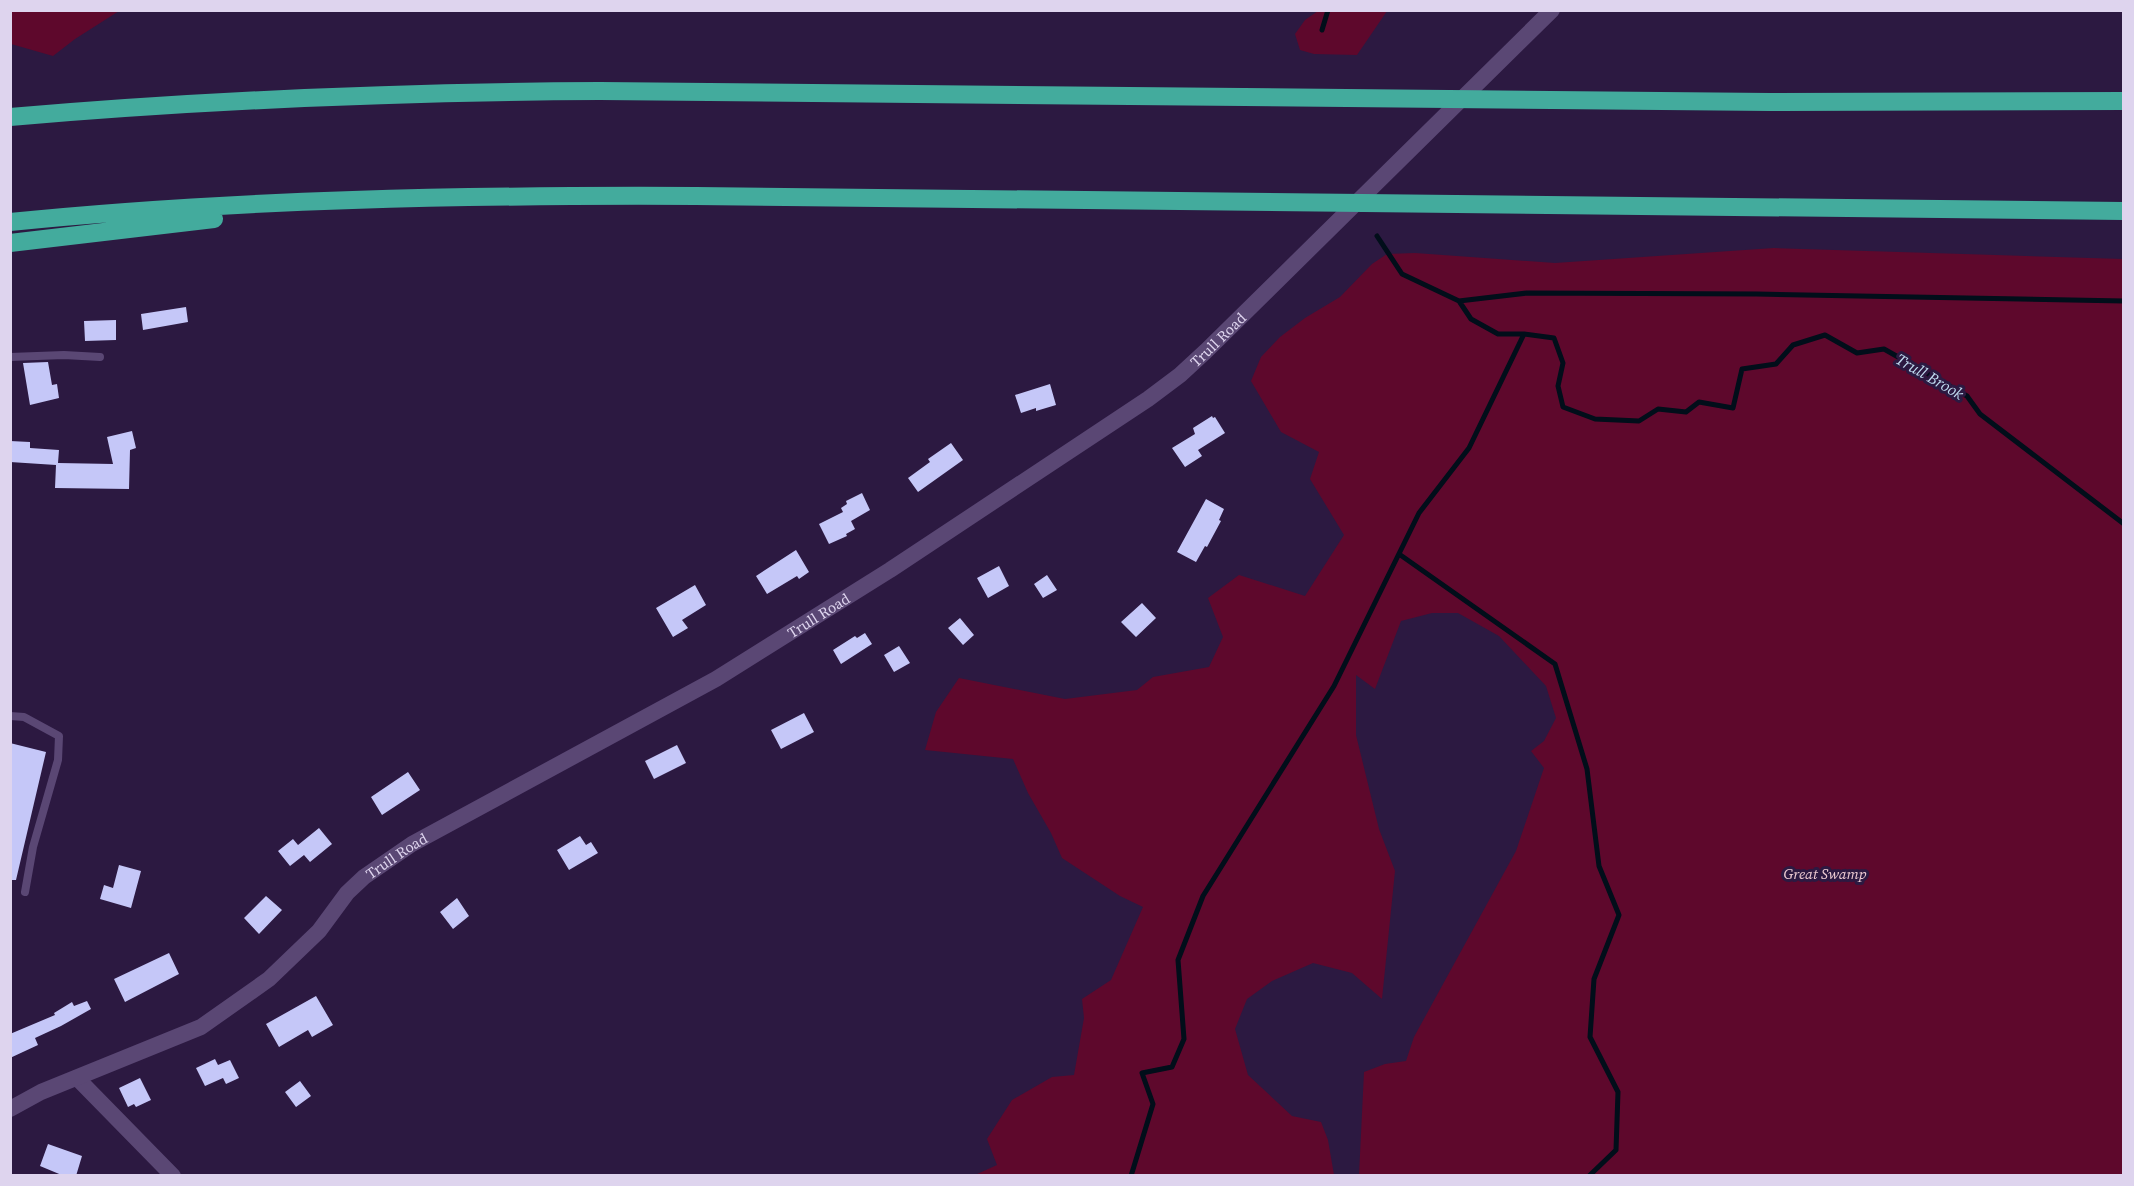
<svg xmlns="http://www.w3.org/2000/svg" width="2134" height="1186" font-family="'Source Serif 4',serif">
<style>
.green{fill:#5e082c}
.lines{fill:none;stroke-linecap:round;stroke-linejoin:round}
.stream{stroke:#010e1a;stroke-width:5}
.building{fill:#c5c7f8}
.service{stroke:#5a4774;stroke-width:8}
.minor{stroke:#5a4774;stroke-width:16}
.tertiary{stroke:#5a4774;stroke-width:16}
.motorway{stroke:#43ab9d;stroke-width:18}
.labels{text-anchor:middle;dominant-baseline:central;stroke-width:6;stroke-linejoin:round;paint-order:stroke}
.street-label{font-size:15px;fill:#ded4ee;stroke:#2c1941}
.park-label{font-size:15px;font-style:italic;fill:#eeccd3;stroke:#2c1941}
.water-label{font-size:16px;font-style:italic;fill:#c1dbf0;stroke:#2c1941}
</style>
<rect width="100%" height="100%" fill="#2c1941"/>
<path class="green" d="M10 11 11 10 119 11 75 39 53 56 11 44Z
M1318 11V10L1387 11 1357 55 1314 54 1300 50 1295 34 1305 20Z
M1774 248 2123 259V1175H1359L1364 1072 1385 1064 1406 1061 1414 1037 1516 851 1544 768 1531 751 1544 741 1556 718 1546 686 1499 636 1458 613H1432L1401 621 1375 689 1356 675V735L1379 829 1395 871 1382 999 1352 973 1313 963 1272 981 1247 999 1235 1029 1248 1075 1292 1116 1321 1122 1328 1140 1334 1175H975L997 1165 987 1139 1012 1100 1052 1077 1074 1075 1084 1018 1082 999 1111 980 1143 907 1120 896 1062 858 1051 833 1028 793 1013 759 925 750 936 712 959 678 1065 699 1137 690 1153 677 1209 667 1223 637 1208 598 1239 575 1305 596 1344 535 1310 479 1319 452 1281 432 1251 381 1261 357 1280 337 1305 318 1340 297 1372 264 1387 254 1415 253 1555 263Z"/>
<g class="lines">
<path class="stream" d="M1322 30 1328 10
M1377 236 1402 274 1459 301 1471 319 1498 334H1524L1554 338 1563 363 1558 386 1563 407 1595 419 1639 421 1658 409 1686 412 1699 402 1733 408 1742 369 1776 364 1793 345 1825 335 1857 353 1884 349 1967 396 1980 414 2124 524
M1459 301 1527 293 1757 294 2124 301
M1399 554 1555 664 1587 769 1599 866 1619 915 1594 979 1590 1037 1618 1092 1616 1150 1589 1176
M1131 1176 1153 1104 1142 1073 1172 1067 1184 1039 1178 960 1203 896 1334 686 1419 513 1469 448 1524 334"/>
</g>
<path class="building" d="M186 307 188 322 143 330 141 314Z
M116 320V340L85 341 84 321Z
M48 362 52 385 57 384 59 398 30 405 23 363Z
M1050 384 1056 405 1036 411V408L1021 413 1015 395Z
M1212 416 1213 418 1215 417 1225 433 1198 450 1202 456 1185 467 1172 448 1195 434 1193 428Z
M132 431 136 448 130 450 129 489 55 488 56 465 10 462V441L30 442V448L59 450 58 463 113 464 107 437Z
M951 443 963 460 918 492 908 478 930 462 928 459Z
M862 493 870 510 851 521 855 529 846 534 847 536 829 544 819 524 843 512 841 508 847 504 846 501Z
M1206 499 1224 509 1219 520 1221 521 1207 547 1205 546 1196 562 1177 552Z
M796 550 809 572 799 579 797 576 767 594 756 576Z
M999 566 1009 586 988 598 977 578Z
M1047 575 1057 590 1043 598 1034 584Z
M695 585 706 605 682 620 688 628 673 637 656 608Z
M1142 603 1156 618 1136 637 1121 622Z
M960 618 974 635 963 645 948 628Z
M865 633 872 644 841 664 833 650 855 636 857 638Z
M899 646 910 663 894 672 884 655Z
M804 713 814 732 781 749 771 730Z
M10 743 46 752 16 880H10Z
M677 745 686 763 654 779 645 761Z
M408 772 420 790 382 815 371 797Z
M319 828 332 844 310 862 304 855 290 866 278 851 293 839 298 845Z
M580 836 586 845 591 842 598 853 569 870 557 850Z
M119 865 141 871 131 908 100 899 104 885 113 888Z
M266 896 282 910 259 934 244 918Z
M457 898 469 916 453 929 440 912Z
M169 953 179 974 125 1002 114 979Z
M316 996 333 1025 312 1037 308 1030 279 1047 266 1024Z
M87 1001 91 1009 61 1026 35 1038 38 1045 10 1058V1034L55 1015 54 1013 72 1002 74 1006Z
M215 1059 218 1065 230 1060 239 1078 226 1084 223 1078 205 1086 196 1068Z
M140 1078 151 1100 136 1107 134 1104 128 1107 119 1088Z
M300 1081 311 1096 296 1107 285 1092Z
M48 1144 82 1156 76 1176H64L40 1166Z"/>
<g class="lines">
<path class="service" d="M10 357 64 355 100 357
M10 716 24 717 59 736 58 760 33 847 25 892"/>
<path class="minor" d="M77 1078 173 1176"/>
<path class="tertiary" id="s1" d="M10 1109 41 1092 201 1027 269 979 319 931 347 893 364 877 412 844 716 679 890 570 1148 399 1180 375 1206 351 1552 10"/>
<path class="motorway" d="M10 117C207 100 403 92 600 91L1771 102 2124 101
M10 222C238 199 467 195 696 196L2124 211
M10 243 214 219"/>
</g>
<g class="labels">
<g class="street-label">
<text stroke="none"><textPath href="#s1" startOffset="1442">Trull Road</textPath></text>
<text stroke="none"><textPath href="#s1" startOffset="956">Trull Road</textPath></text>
<text stroke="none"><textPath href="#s1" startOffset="470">Trull Road</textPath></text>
</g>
<g class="park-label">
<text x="1825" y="873">Great Swamp</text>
</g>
<g class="water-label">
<text transform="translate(1930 376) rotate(30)">Trull Brook</text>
</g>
</g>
<rect width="2134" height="1186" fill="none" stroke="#ded4ee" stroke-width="24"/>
</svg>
